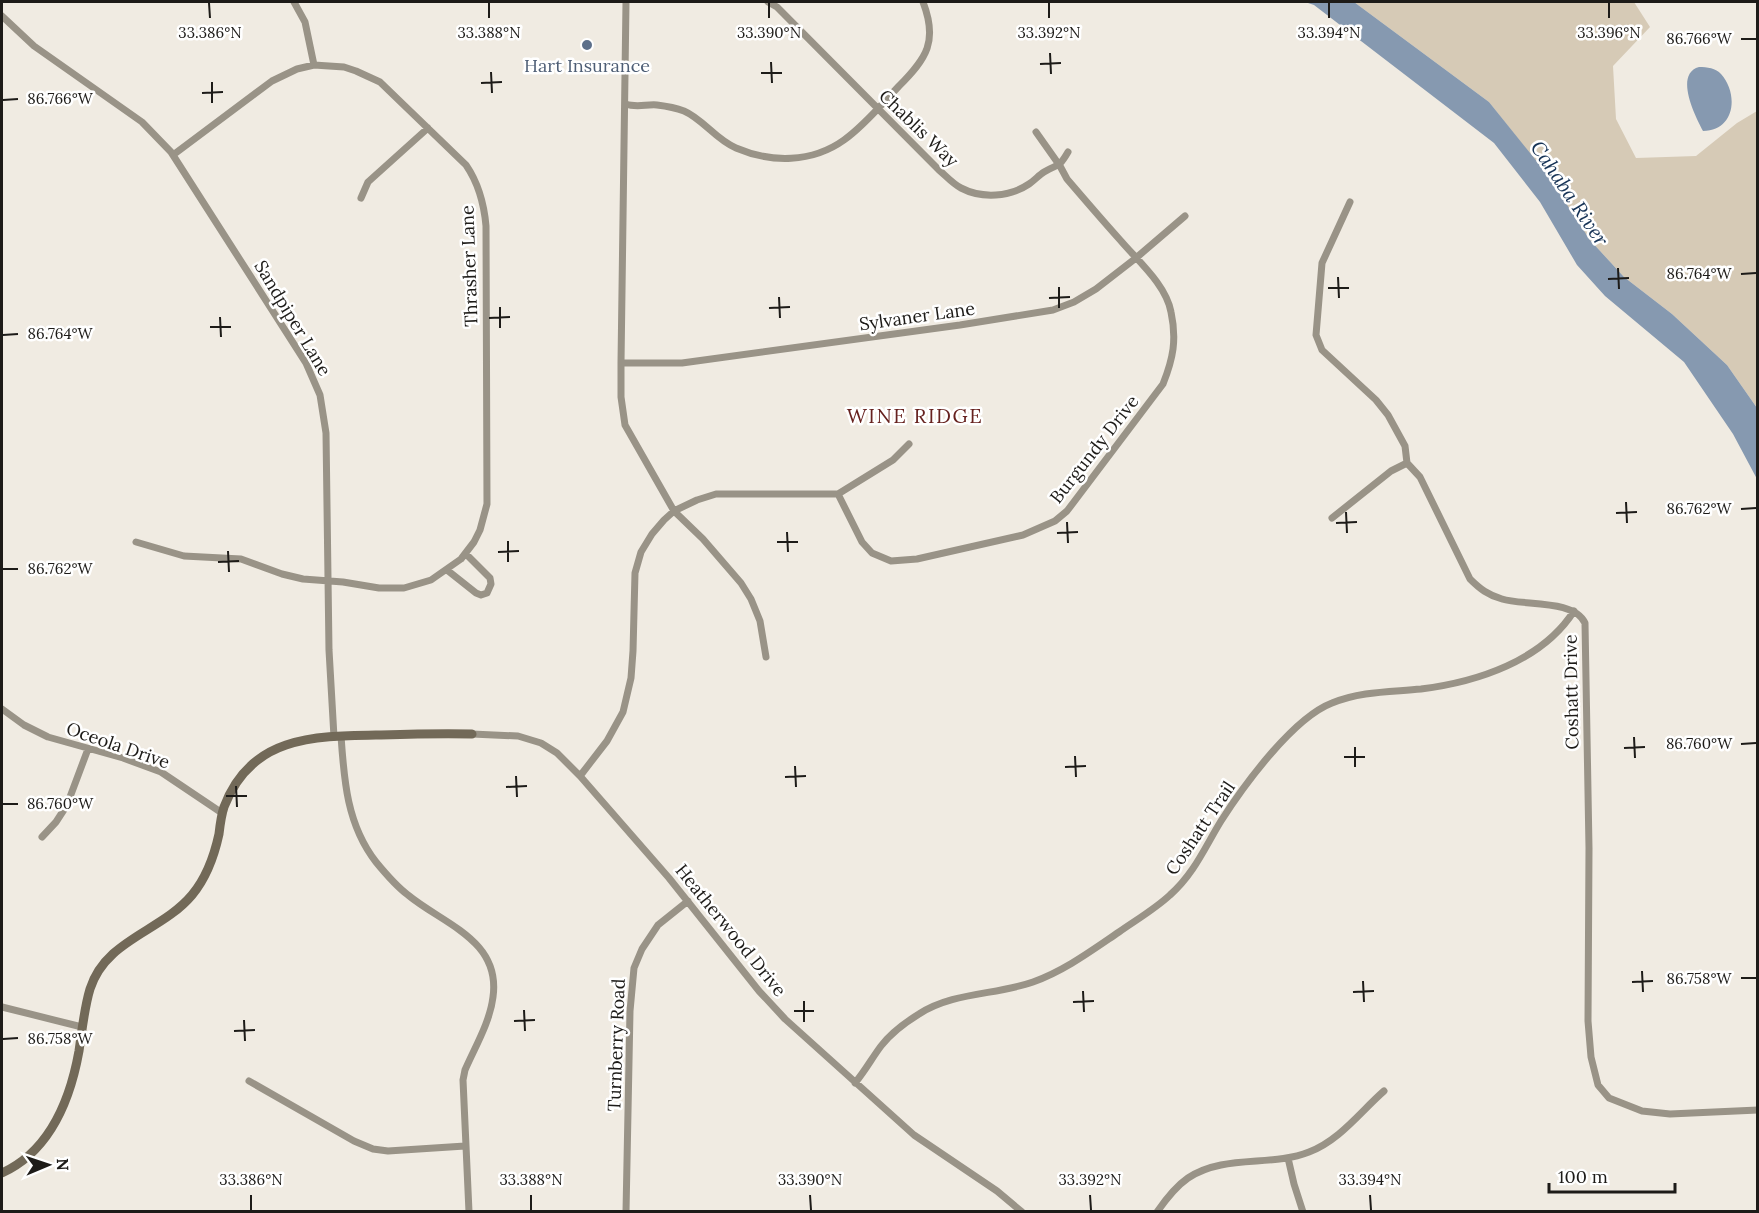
<svg xmlns="http://www.w3.org/2000/svg" width="1759" height="1213" font-family="Lora,serif">
<style>
.green{fill:#d6cab6}
.water{fill:#8699b0}
.lines{fill:none;stroke-linecap:round;stroke-linejoin:round}
.street{stroke:#999387;stroke-width:7}
.secondary{stroke:#726958;stroke-width:9}
.ticks{fill:none;stroke:#1d1b18;stroke-width:2}
.service-dot{fill:#5c6f8a;stroke:#fff;stroke-width:2}
.labels{text-anchor:middle;dominant-baseline:central;stroke-width:5;stroke-linejoin:round;paint-order:stroke}
.service-label{font-size:18px;fill:#4e5e75;stroke:#fff}
.street-label{font-size:18px;fill:#1d1b18;stroke:#fff}
.water-label{font-size:20px;font-style:italic;fill:#163356;stroke:#fff}
.neighbourhood-label{font-size:20px;letter-spacing:1.5px;fill:#66211e;stroke:#fff}
.ticks-label{font-size:15px;text-anchor:middle;fill:#1d1b18;stroke:#fff;stroke-width:5;stroke-linejoin:round;paint-order:stroke}
</style>
<rect width="100%" height="100%" fill="#f0ebe2"/>
<path class="green" d="M1354 2H1634L1650 27 1613 66 1616 119 1636 158 1696 156 1737 123 1757 111V408L1727 365 1672 314 1624 277 1590 240 1546 174 1489 102Z"/>
<path class="water" d="M1305 2H1354L1489 102 1547 174 1590 240 1624 277 1672 314 1727 365 1757 408V479L1733 434 1684 362 1605 296 1577 265 1540 202 1494 143 1314 5Z
M1699 67C1707 67 1716 68 1721 74 1739 94 1735 131 1703 131 1695 116 1674 74 1699 67Z"/>
<g class="lines">
<path class="street" d="M294 2 305 22 314 65
M626 2 621 363V397L625 425 674 511 703 539 741 583 751 599 760 621 766 657
M768 2 777 7 939 170C946 176 953 184 961 188 982 199 1010 197 1029 184 1035 180 1039 175 1044 172 1059 163 1058 169 1068 152
M2 16 34 46 142 122 171 152 306 363 320 395 326 433 329 650 334 737
M626 104C636 108 647 104 657 105 665 106 676 108 684 111 703 119 716 140 736 148 771 163 812 163 844 140 864 126 882 104 899 86 927 58 938 41 923 2
M361 198 368 182 428 128
M1350 202 1322 263 1316 335 1322 350 1376 400 1388 415 1405 446 1407 463 1420 477 1470 579C1480 589 1488 595 1502 599 1524 606 1574 599 1585 623L1589 848 1588 1021 1591 1057 1598 1085 1609 1098 1642 1111 1670 1114 1758 1110
M621 363H682L960 325 1053 310 1074 302 1096 289 1136 258 1185 216
M838 494 862 542 872 553 891 561 917 559 1023 535 1055 521 1067 511 1163 384C1173 359 1177 340 1171 312 1166 285 1139 262 1121 241 1103 221 1085 200 1067 179L1060 166 1036 132
M1332 518 1391 471 1407 463
M136 542 184 556 241 559 282 574 303 579 343 582 379 588H404L431 580 461 559 474 542 480 530 487 504 486 226C484 203 479 184 466 165L380 82 356 71 344 67 314 65 297 69 272 81 173 155
M447 570 476 593 481 595 487 593 491 584 490 578 466 554
M2 709 24 725 48 737 123 758 161 772 222 813
M472 734 518 736 541 743 557 753 580 776 669 878 759 991 785 1019 914 1135 997 1191 1022 1212
M341 736C344 780 347 825 376 862 385 873 396 886 408 895 443 924 501 940 493 997 490 1022 475 1047 465 1070L463 1080 469 1212
M580 776 607 741 623 712 631 678 633 651 635 573 641 552 652 534 664 520 674 511 697 500 716 494H838L893 460 909 444
M42 837 56 822 67 805 88 749
M2 1007 82 1027
M249 1081 354 1141 373 1149 388 1151 465 1146
M855 1083C865 1071 872 1058 881 1046 891 1033 906 1022 919 1014 953 992 996 995 1033 982 1064 971 1091 951 1119 932 1136 920 1155 909 1170 895 1194 874 1205 847 1221 821 1244 785 1293 718 1332 703 1361 691 1390 692 1421 689 1477 682 1542 661 1574 611
M1288 1158 1294 1184 1303 1212
M626 1212 630 1011 634 968 642 949 658 925 688 901
M1157 1212C1166 1199 1175 1187 1188 1178 1224 1154 1271 1167 1309 1152 1340 1140 1360 1112 1384 1091"/>
<path class="secondary" d="M2 1173C50 1151 70 1101 79 1051 82 1031 84 1009 90 989 106 939 161 932 192 895 207 877 214 857 219 834 220 825 221 816 224 807 251 735 316 736 381 735 411 734 441 733 472 734"/>
</g>
<path class="ticks" d="M209 3 210 18M489 3V18M769 3V18M1049 3V18M1329 3V18M1609 3V18M1741 39H1756M1050 53 1051 74M771 62 772 83M1040 64 1061 63M491 72 492 93M761 73H782M212 82V103M481 83 502 82M202 93 223 92M3 100 18 99M1618 268 1619 289M1741 274 1756 273M1338 277 1339 298M1608 279 1629 278M1059 287V308M1328 288H1349M779 297 780 318M1049 298 1070 297M500 307V328M769 308 790 307M220 317 221 337M489 318 510 317M210 327H231M3 335 18 334M1626 502 1627 523M1741 509 1756 508M1346 512 1347 533M1616 513 1637 512M1067 522 1068 543M1336 523 1357 522M787 532 788 552M1057 533 1078 532M508 541V562M777 542H798M228 551 229 572M498 552 519 551M218 562 239 561M3 569H18M1634 737 1635 758M1741 744 1756 743M1355 747V767M1624 748 1645 747M1075 756 1076 777M1344 757H1365M795 766 796 787M1065 767 1086 766M516 776 517 797M785 777 806 776M236 786 237 807M506 787 527 786M226 796H247M3 804H18M1642 971 1643 992M1741 978H1756M1363 981 1364 1002M1632 982 1653 981M1083 991 1084 1012M1353 992 1374 991M804 1001V1022M1073 1002 1094 1001M524 1010 525 1031M794 1011H814M244 1020 245 1041M514 1021 535 1020M234 1031 255 1030M3 1039 18 1038M251 1195V1210M531 1195V1210M810 1195 811 1210M1090 1195 1091 1210M1370 1195 1371 1210"/>
<circle class="service-dot" cx="587" cy="45" r="6"/>
<g class="labels">
<g class="service-label">
<text x="587" y="65">Hart Insurance</text>
</g>
<g class="street-label">
<text transform="translate(919 128) rotate(44)">Chablis Way</text>
<text transform="translate(469 266) rotate(-92)">Thrasher Lane</text>
<text transform="translate(917 316) rotate(-8)">Sylvaner Lane</text>
<text transform="translate(293 318) rotate(59)">Sandpiper Lane</text>
<text transform="translate(1094 449) rotate(-52)">Burgundy Drive</text>
<text transform="translate(1571 692) rotate(-91)">Coshatt Drive</text>
<text transform="translate(118 745) rotate(19)">Oceola Drive</text>
<text transform="translate(1200 828) rotate(-56)">Coshatt Trail</text>
<text transform="translate(731 930) rotate(51)">Heatherwood Drive</text>
<text transform="translate(616 1045) rotate(-88)">Turnberry Road</text>
</g>
<g class="water-label">
<text transform="translate(1570 193) rotate(56)">Cahaba River</text>
</g>
<g class="neighbourhood-label">
<text x="915" y="415">WINE RIDGE</text>
</g>
</g>
<g class="ticks-label">
<text x="210" y="38">33.386°N</text>
<text x="489" y="38">33.388°N</text>
<text x="769" y="38">33.390°N</text>
<text x="1049" y="38">33.392°N</text>
<text x="1329" y="38">33.394°N</text>
<text x="1609" y="38">33.396°N</text>
<text x="1699" y="44">86.766°W</text>
<text x="60" y="104">86.766°W</text>
<text x="1699" y="279">86.764°W</text>
<text x="60" y="339">86.764°W</text>
<text x="1699" y="514">86.762°W</text>
<text x="60" y="574">86.762°W</text>
<text x="1699" y="749">86.760°W</text>
<text x="60" y="809">86.760°W</text>
<text x="1699" y="984">86.758°W</text>
<text x="60" y="1044">86.758°W</text>
<text x="251" y="1185">33.386°N</text>
<text x="531" y="1185">33.388°N</text>
<text x="810" y="1185">33.390°N</text>
<text x="1090" y="1185">33.392°N</text>
<text x="1370" y="1185">33.394°N</text>
</g>
<rect width="1759" height="1213" fill="none" stroke="#1d1b18" stroke-width="6"/>
<g transform="translate(48 1165) rotate(88)" stroke="#ffffff" stroke-width="4.5" paint-order="stroke">
<path d="M0-4.5L10 22L0 15L-10 22Z" fill="#1d1b18"/>
<text y="-9" font-size="16" font-weight="bold" text-anchor="middle" fill="#1d1b18">N</text>
</g>
<path d="M1549 1183v9h126v-9" fill="none" stroke="#1d1b18" stroke-width="3"/>
<text x="1558" y="1183" font-size="18" fill="#1d1b18" stroke="#ffffff" stroke-width="4.5" paint-order="stroke">100 m</text>
</svg>
